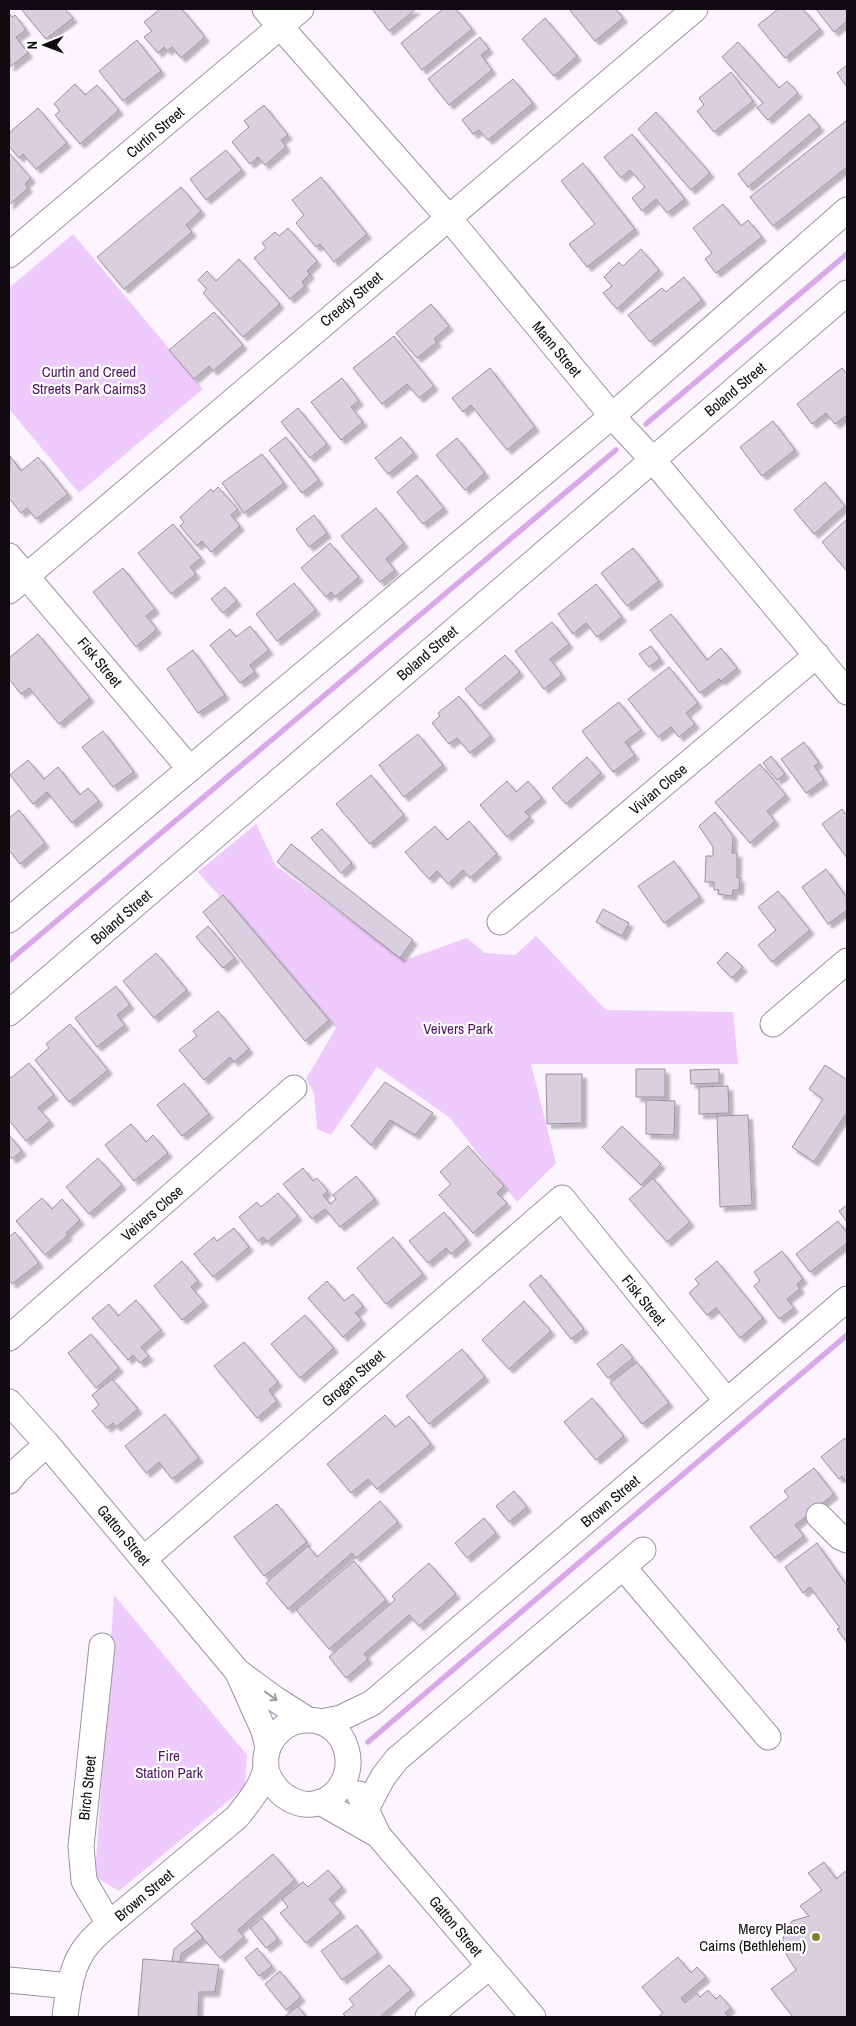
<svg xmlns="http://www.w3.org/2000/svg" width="856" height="2026" font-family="'Archivo Narrow',sans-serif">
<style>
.green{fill:#efcafc}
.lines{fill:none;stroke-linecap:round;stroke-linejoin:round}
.stream{stroke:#d8a8e8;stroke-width:5.5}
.building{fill:#dacfdf;stroke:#9b909f;filter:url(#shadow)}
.minor-casing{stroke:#9e93a2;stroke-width:27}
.minor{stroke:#fff;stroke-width:25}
.oneway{stroke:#9f9d9f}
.poi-dot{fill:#827f27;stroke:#fff;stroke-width:2}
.labels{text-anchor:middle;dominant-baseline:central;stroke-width:4.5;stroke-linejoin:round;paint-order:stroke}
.street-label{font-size:15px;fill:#0f0b10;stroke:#fff}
.park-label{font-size:15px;fill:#4f1460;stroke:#fff}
.poi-label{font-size:15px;fill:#0f0b10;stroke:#fff;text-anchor:end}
</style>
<defs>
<filter id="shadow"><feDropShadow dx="4.5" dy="4.5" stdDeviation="1" flood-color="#0004"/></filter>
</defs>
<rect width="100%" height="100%" fill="#fcf4fe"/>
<path class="green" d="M73 234 203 389 79 493 9 409V288Z
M256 824 276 866 405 960 467 938 485 953 515 955 536 936 606 1010 733 1012 738 1064H531L556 1163 517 1202 449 1117 377 1067 331 1135 317 1129 314 1093 306 1079 336 1028 198 872Z
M114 1595 247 1755 245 1787 119 1891 95 1877Z"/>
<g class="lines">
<path class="stream" d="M646 424 847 254
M9 961 616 450
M368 1742 847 1335"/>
</g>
<path class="building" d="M21 9H65L73 18 46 39Z
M160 9H182L205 37 181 58 172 47 167 51 164 47 158 53 144 37 152 31 144 22Z
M372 9H416L389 31Z
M443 9H456L472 29 422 70 401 43Z
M569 9H616L623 18 595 41Z
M778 9H803L820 29 785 58 758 25Z
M816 9H847V21L834 32Z
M9 13 12 17 15 15 26 30 16 37 28 53 10 67Z
M545 18 577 56 554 76 522 39Z
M480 37 489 49 481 55 492 70 449 105 428 79Z
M137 40 161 71 123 101 99 71Z
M738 42 779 88 787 81 798 93 768 120 757 108 763 103 722 57Z
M847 65V87L837 73Z
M731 72 753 101 714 132 697 111 704 105 699 98Z
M513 79 533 103 488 140 479 130 473 134 462 120Z
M75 84 85 95 97 85 119 110 80 144 55 115 60 111 54 104Z
M264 105 288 135 281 140 286 147 265 165 258 157 250 164 232 142 249 127 244 121Z
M38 108 67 143 36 169 23 154 19 158 9 146V133Z
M656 112 710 173 691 190 638 129Z
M809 114 820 127 748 187 738 174Z
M846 121 847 123V167L773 226 750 197Z
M632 134 685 199 667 213 656 199 642 211 632 198 645 187 630 170 621 178 604 157Z
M226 150 242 170 206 200 190 179Z
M9 153 31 178 25 184 28 188 9 205Z
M583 163 635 229 587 267 569 244 595 224 561 181Z
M321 177 367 234 334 262 320 244 316 247 296 223 304 215 292 200Z
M181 187 201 211 186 225 192 232 124 289 97 257Z
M723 204 741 226 748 220 762 237 716 273 705 259 712 253 693 228Z
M288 228 317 261 307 271 310 274 302 282 305 286 290 299 254 258 266 248 262 243 275 232 279 236Z
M641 249 659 270 617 309 603 293 612 286 604 277 619 262 623 266Z
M239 259 280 304 243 337 203 293 207 289 198 280 207 271 216 281Z
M684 277 702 300 650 342 628 315 662 288 666 292Z
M431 304 449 326 434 339 437 342 417 358 396 333Z
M214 312 243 345 213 371 209 366 194 379 169 350Z
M394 336 434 386 419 398 407 384 382 404 353 368Z
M490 368 535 427 507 450 471 405 463 412 452 398Z
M842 368 847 374V415L835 424 826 413 812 424 797 404Z
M342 378 359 401 351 407 363 422 341 440 311 402Z
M298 408 327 444 310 458 281 422Z
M773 421 795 450 762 476 740 447Z
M286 437 319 480 302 493 269 450Z
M401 437 414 453 388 474 375 458Z
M457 438 485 473 465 490 436 455Z
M262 454 284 483 244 513 222 483Z
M10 456 21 471 38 457 68 494 36 519 27 508 21 513 9 498Z
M417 475 444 508 423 524 397 492Z
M825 482 845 506 814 534 794 510Z
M218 487 238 509 231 515 240 526 211 552 202 541 197 546 180 526 184 522 180 517 211 489 213 492Z
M376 508 404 543 386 559 395 570 380 582 341 536Z
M314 515 327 533 309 547 296 529Z
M847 519V571L822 542Z
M173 524 201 558 190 567 196 574 171 594 138 553Z
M330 543 359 577 335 597 331 592 326 597 301 568Z
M633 548 659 581 627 606 601 573Z
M123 568 155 609 146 616 157 629 136 647 93 592Z
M294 583 316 610 277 641 256 614Z
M596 584 622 617 597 637 586 623 573 634 558 614Z
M225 587 237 601 223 613 211 599Z
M671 614 707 660 721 648 737 668 721 681 719 679 700 693 650 630Z
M552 622 569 644 550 659 562 675 544 689 515 651Z
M250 626 269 650 250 665 255 672 240 683 210 645 230 629 236 637Z
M38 634 90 698 59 724 29 688 21 694 9 679V658Z
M651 646 660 659 649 667 639 654Z
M193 650 225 695 198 713 167 669Z
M505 655 520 672 480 706 465 689Z
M669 667 698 703 686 713 695 724 679 737 671 727 658 737 628 699Z
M459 696 491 736 470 753 457 738 449 744 432 723 440 716 438 713Z
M619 702 641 730 625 742 635 755 613 772 582 731Z
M103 731 134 772 113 787 82 747Z
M418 734 443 765 404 797 379 765Z
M804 742 819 763 814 766 824 780 806 793 781 759Z
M771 756 785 774 777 780 763 763Z
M587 757 601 773 566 804 552 788Z
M28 760 44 779 58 767 80 795 88 788 99 801 72 823 47 792 33 804 10 775Z
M760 764 786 795 767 811 775 821 750 843 715 802Z
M371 775 404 815 370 844 336 804Z
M507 781 516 792 528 781 542 798 525 812 530 817 507 837 480 805Z
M842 809 847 816V858L822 824Z
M19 810 45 843 20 864 9 850V818Z
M715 812 733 836 732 853H737V878H740L739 890H733L732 896 718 894 719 890H714V882H705L706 856H713V847L699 826Z
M469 821 497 854 470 878 463 870 448 884 437 871 429 879 405 852 435 826 447 840Z
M322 829 352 863 341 873 311 838Z
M291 844 413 940 400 958 277 862Z
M674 861 700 897 664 923 638 886Z
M826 869 847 898V910L828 924 802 887Z
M778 891 810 930 772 962 758 945 776 930 758 907Z
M223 895 329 1020 305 1041 203 912Z
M603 909 629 923 622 936 596 922Z
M208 926 235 958 223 968 196 937Z
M727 952 743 967 732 978 717 963Z
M156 953 187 990 154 1018 123 981Z
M116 986 130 1005 117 1015 125 1025 97 1047 75 1018Z
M218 1011 249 1049 234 1062 230 1057 204 1080 179 1050 197 1036 193 1031Z
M70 1024 108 1070 69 1102 35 1060 49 1048 46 1044Z
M29 1063 54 1095 38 1108 50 1121 26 1141 9 1120V1075L11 1078Z
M825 1065 847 1080V1112L814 1162 792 1147 823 1099 809 1089Z
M636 1069H665V1097H636Z
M719 1069V1083L691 1084 690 1070Z
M546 1074H582V1123L547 1124Z
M385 1082 433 1113 415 1135 390 1120 371 1145 351 1126Z
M184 1083 209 1114 182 1136 157 1105Z
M728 1086 729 1113 699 1114V1087Z
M646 1100 675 1101 674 1135 646 1134Z
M748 1115 752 1205 720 1207 717 1116Z
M131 1124 146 1142 153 1135 168 1153 134 1181 105 1145Z
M622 1126 661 1164 641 1185 602 1147Z
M9 1135 22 1151 12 1159 9 1155Z
M468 1146 504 1186 497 1193 507 1203 473 1233 439 1195 451 1184 440 1172Z
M98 1158 122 1185 89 1214 66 1187Z
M303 1168 313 1181 317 1178 328 1191 323 1195 330 1204 336 1199 333 1195 356 1176 375 1199 340 1227 325 1209 312 1219 283 1184Z
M653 1178 690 1222 667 1242 629 1199Z
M278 1193 298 1216 267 1242 263 1237 258 1241 239 1217 257 1202 261 1207Z
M42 1198 52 1209 62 1199 80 1220 66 1233 68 1235 45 1255 16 1221Z
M847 1205V1222L839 1211Z
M444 1212 467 1240 451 1254 446 1248 428 1263 409 1241Z
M838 1221 847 1233V1243L810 1272 796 1254Z
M234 1228 249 1247 213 1277 194 1254 214 1237 217 1241Z
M15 1232 39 1263 12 1284 9 1279V1237Z
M393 1237 423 1274 386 1304 357 1268Z
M782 1251 803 1279 797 1284 800 1289 787 1299 794 1308 779 1319 754 1286 760 1281 754 1272Z
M182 1261 198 1281 191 1287 204 1302 182 1320 154 1286Z
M717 1261 763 1318 740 1338 716 1308 707 1315 689 1293 699 1284 695 1279Z
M541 1275 584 1329 571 1339 529 1285Z
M327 1281 344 1301 353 1294 363 1306 355 1313 362 1320 343 1337 308 1298Z
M136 1300 161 1330 141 1347 149 1356 140 1363 133 1355 128 1360 92 1318 109 1304 118 1316Z
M524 1301 551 1331 509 1369 482 1340Z
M305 1315 334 1348 300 1378 271 1344Z
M91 1334 119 1368 96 1388 68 1353Z
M244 1342 278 1382 269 1390 277 1401 257 1418 214 1366Z
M622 1344 633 1358 608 1378 597 1364Z
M462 1349 485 1377 429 1424 406 1396Z
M637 1362 669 1403 642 1424 610 1383Z
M112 1379 138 1409 116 1427 113 1423 107 1428 92 1411 99 1405 92 1395Z
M592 1398 624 1436 596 1460 564 1422Z
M165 1414 199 1458 172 1479 159 1462 146 1473 125 1446Z
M385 1415 395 1427 409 1416 431 1444 377 1489 368 1479 351 1493 327 1464Z
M845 1438 847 1441V1483L842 1476 839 1479 821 1457Z
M814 1468 834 1494 795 1525 804 1536 775 1558 750 1527 789 1497 784 1491Z
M514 1491 527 1507 509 1522 496 1506Z
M380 1501 398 1522 356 1558 352 1553 288 1609 266 1583 308 1546 317 1557Z
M277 1504 307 1542 264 1576 234 1537Z
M484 1518 496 1533 467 1558 455 1543Z
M817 1543 847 1586V1643L837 1629 840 1628 810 1587 803 1593 785 1567Z
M354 1561 386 1600 329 1649 296 1610Z
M429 1563 456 1594 419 1626 409 1615 364 1654 368 1659 346 1678 329 1657 395 1600 392 1596Z
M273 1854 295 1880 238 1930 244 1937 220 1958 191 1924Z
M824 1862 836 1879 847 1870V2017H793L771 1989 796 1970 787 1956 783 1940 784 1933 792 1921 809 1916 800 1906 822 1890 808 1873Z
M328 1870 342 1887 329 1899 341 1913 306 1943 280 1913 288 1907 282 1899 303 1882 308 1887Z
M262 1918 278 1939 266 1948 250 1928Z
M357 1925 378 1953 342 1980 321 1951Z
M197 1930 203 1938 181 1954 180 1962 172 1961 174 1949Z
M257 1948 272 1966 259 1976 245 1958Z
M678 1957 691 1973 697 1967 706 1977 681 1998 685 2003 697 1993 700 1997 708 1990 716 1999 720 1995 731 2008 725 2013 729 2017H658L663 2013 642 1987Z
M143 1959 219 1965 215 1992H199L198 2016 196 2017H138Z
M389 1965 411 1990 380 2017H346L343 2014 354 2005 349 1999Z
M280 1971 301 1997 286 2010 265 1984Z
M298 2006 306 2017H284Z"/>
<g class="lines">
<defs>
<path id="minor" d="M265 9 448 217 612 416 652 459 847 692
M9 255 301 9
M9 556 190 769
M9 591 695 9
M9 920 612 416 847 210
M500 922 817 655
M9 1013 847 293
M773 1024 847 961
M9 1338 294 1088
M9 1402 47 1444 237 1671 275 1699 308 1720
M9 1481 17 1471 47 1444
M819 1516 840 1537 847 1540
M144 1559 562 1198 727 1401
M623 1567 768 1737
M102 1646 81 1846 84 1881 109 1924
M238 1673 264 1731 268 1747
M321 1722 341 1718 372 1703 847 1299
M359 1794 378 1835 533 2017
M320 1802 378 1835
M366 1809 383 1777 397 1759 643 1550
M9 1980 70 1986
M65 2017C68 1992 71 1963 89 1943 95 1936 102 1930 109 1924L237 1817C248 1803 260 1789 265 1772 267 1768 265 1762 266 1757 268 1737 286 1720 307 1720 348 1719 362 1772 332 1796 306 1816 275 1797 266 1770
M428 2017 490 1966"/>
</defs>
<use href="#minor" class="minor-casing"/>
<use href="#minor" class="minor"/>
</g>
<defs><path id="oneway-shaft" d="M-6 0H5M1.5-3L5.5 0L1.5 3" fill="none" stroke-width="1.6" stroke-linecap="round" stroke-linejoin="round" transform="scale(1.25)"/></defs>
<use class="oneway" href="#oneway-shaft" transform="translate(271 1696) rotate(36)"/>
<circle class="poi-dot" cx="816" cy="1937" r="5"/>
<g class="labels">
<g class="street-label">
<text transform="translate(155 132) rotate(-40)">Curtin Street</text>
<text transform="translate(351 299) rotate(-40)">Creedy Street</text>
<text transform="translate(557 349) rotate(50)">Mann Street</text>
<text transform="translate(735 389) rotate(-40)">Boland Street</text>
<text transform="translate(427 653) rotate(-41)">Boland Street</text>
<text transform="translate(100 662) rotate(50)">Fisk Street</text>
<text transform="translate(658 789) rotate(-40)">Vivian Close</text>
<text transform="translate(121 917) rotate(-41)">Boland Street</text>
<text transform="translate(152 1213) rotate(-41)">Veivers Close</text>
<text transform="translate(644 1300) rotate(51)">Fisk Street</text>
<text transform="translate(353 1378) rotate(-41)">Grogan Street</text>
<text transform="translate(610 1501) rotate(-40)">Brown Street</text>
<text transform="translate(124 1535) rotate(50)">Gatton Street</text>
<text transform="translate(87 1788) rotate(-84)">Birch Street</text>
<text transform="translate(144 1895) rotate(-40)">Brown Street</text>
<text transform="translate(456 1926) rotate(50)">Gatton Street</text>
</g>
<g class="park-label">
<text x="89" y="371">Curtin and Creed<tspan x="89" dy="17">Streets Park Cairns3</tspan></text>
<text x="458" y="1028">Veivers Park</text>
<text x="169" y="1755">Fire<tspan x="169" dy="17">Station Park</tspan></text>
</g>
<g class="poi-label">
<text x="806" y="1928">Mercy Place<tspan x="806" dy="17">Cairns (Bethlehem)</tspan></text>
</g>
</g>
<rect width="856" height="2026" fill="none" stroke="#0f0b10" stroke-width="20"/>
<g transform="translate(45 45) rotate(269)" stroke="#ffffff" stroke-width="4" paint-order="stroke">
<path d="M0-4L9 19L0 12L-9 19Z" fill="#0f0b10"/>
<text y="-8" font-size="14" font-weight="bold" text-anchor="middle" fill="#0f0b10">N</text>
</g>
</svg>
